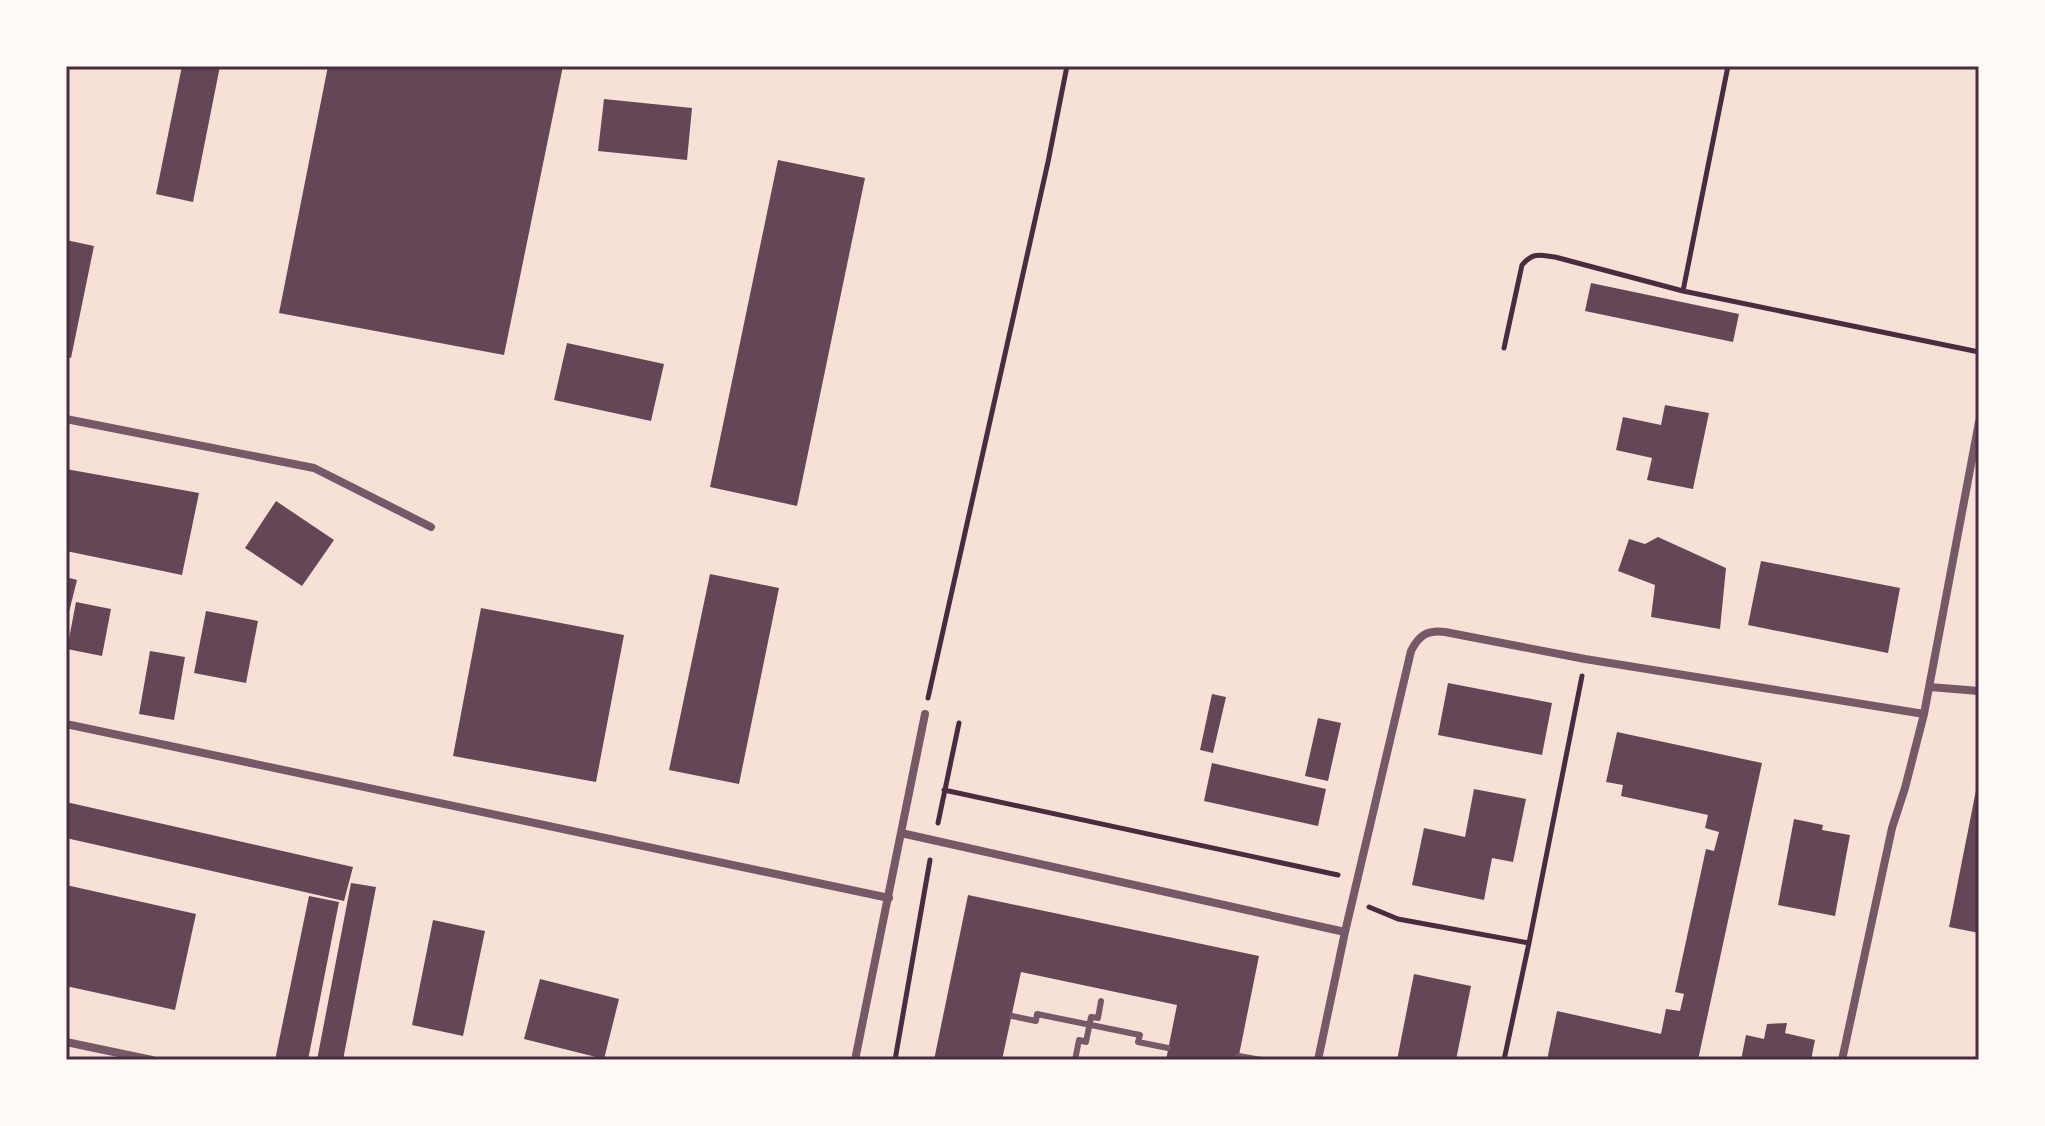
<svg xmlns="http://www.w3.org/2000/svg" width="2045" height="1126" font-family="'Work Sans',sans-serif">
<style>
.building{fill:#644757}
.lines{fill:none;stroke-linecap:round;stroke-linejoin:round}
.path{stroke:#4a2c40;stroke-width:5}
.service{stroke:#755966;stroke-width:6}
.minor{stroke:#755966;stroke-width:8}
.neatline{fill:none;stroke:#4a2c40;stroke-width:3}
</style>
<rect width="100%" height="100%" fill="#f7e1d7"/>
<path class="building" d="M182 66H220L193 202 156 194Z
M328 66H563L504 355 279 313Z
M604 99 692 108 687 160 598 151Z
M778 160 865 178 797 506 710 487Z
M66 240 94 246 71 358 66 356Z
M1591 283 1739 314 1733 342 1585 311Z
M567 343 664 364 651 421 554 400Z
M1665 405 1709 413 1693 489 1647 480 1652 458 1616 450 1623 417 1661 425Z
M66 469 199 493 182 575 66 551Z
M276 501 334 540 302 586 245 548Z
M1658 537 1726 568 1720 629 1651 617 1655 585 1618 571 1629 539 1645 544Z
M1761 561 1900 588 1888 653 1748 625Z
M710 574 779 588 739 784 669 770Z
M66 577 77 580 67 620H66Z
M76 602 111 609 102 656 67 649Z
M481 608 624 635 596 782 453 756Z
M206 611 258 621 246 683 194 673Z
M150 651 185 657 174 720 139 714Z
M1448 683 1552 703 1542 755 1438 735Z
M1212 694 1226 697 1213 753 1200 750Z
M1318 718 1341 723 1328 781 1305 776Z
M1617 732 1762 763 1698 1060H1547L1557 1011 1661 1034 1666 1009 1680 1011 1684 994 1675 992 1706 849 1714 851 1719 832 1705 828 1708 815 1621 796 1623 785 1606 782Z
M1212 763 1326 789 1318 826 1204 801Z
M1978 780 1979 781V933L1949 927Z
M1474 789 1526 799 1513 862 1492 858 1484 900 1412 885 1424 828 1465 837Z
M66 802 353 867 344 901 66 838Z
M1794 819 1823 825 1822 830 1850 835 1835 916 1778 905Z
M351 883 376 887 343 1060H317Z
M66 885 196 914 175 1010 66 986Z
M968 895 1259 956 1238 1060H1166L1177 1005 1021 972 1002 1060H934Z
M309 896 339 902 308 1060H275Z
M433 920 485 931 463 1036 412 1025Z
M1414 974 1471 986 1456 1060H1397Z
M540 979 619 999 604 1059 524 1039Z
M1787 1023 1785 1033 1815 1040 1811 1060H1741L1746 1035 1764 1039 1767 1024Z"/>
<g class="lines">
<path class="path" d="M1683 291 1728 66
M1504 348 1522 265C1533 252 1539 255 1555 257L1683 291 1979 352
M928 698 1048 162 1067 66
M944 790 1338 875
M938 823 959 723
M1369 907 1398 919 1529 943
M895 1060 930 860
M1504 1060 1529 943 1582 676"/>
<path class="service" d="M1012 1016 1036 1021 1037 1014 1140 1035 1138 1042 1168 1048
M1239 1056 1261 1060
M1075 1060 1079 1040 1086 1042 1091 1017 1098 1018 1101 1001"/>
<path class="minor" d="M66 419 314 468 431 527
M1930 687 1979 691
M66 724 889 898
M901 833 1345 932
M66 1042 152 1060
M855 1060 925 714
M1318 1060 1345 932 1411 651C1419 635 1427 630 1445 632L1585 659 1924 714
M1842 1060 1892 828 1905 788 1924 714 1979 422"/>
</g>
<rect width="2045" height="1126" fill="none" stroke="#fffaf5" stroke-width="136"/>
<rect x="68" y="68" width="1909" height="990" class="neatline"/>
</svg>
